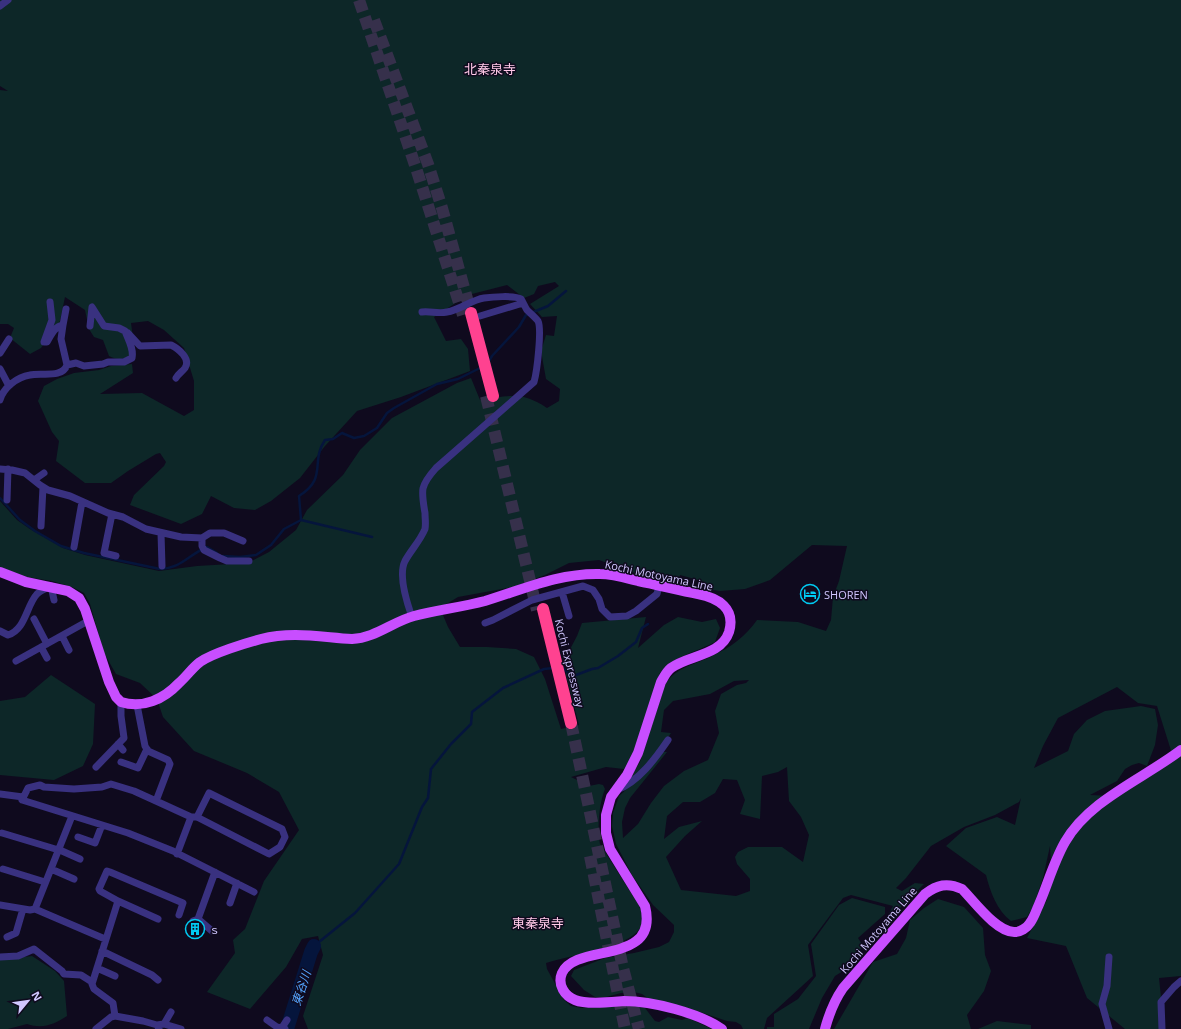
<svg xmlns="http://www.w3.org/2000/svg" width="1181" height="1029" font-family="'Open Sans','Noto Sans JP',sans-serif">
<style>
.green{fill:#0d2728;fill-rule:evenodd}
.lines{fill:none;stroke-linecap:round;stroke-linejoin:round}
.stream{stroke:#05153c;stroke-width:2.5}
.river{stroke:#05153c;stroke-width:14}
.highway-tunnel{stroke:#36304b;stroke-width:12;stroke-dasharray:12 6;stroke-linecap:butt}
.street{stroke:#393180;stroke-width:7}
.primary{stroke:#c84eff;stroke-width:10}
.highway{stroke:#ff4290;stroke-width:12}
.labels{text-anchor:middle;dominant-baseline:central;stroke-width:3;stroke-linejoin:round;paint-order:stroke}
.street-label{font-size:11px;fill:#d1c7ff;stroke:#0f0a1e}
.poi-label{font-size:11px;fill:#d1c7ff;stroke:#0f0a1e;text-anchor:start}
.water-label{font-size:12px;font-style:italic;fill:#55a5ff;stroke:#0f0a1e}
.quarter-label{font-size:13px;fill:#ffc9e8;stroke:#0f0a1e}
</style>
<rect width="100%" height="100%" fill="#0f0a1e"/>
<path class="green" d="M0 0H1181V976L1159 978 1163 1017 1160 1029H1125L1087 998 1066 946 1027 938 1047 900 1051 864 1050 846 1043 878 1033 907 1027 917 1011 921C997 911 990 891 986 875L946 846 966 828 997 817 1015 825 1021 798 1019 802 995 815 964 827 931 846 906 878 896 888 902 891 915 883 924 884 890 918 888 915 893 906 851 895 843 898 808 945 813 976 767 1018 764 1029H743L741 1025 736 1022 727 1021 682 1006 649 999 642 994 634 992 621 993 606 997H595L584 990 571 976 574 970 605 958 634 953 659 947 669 942 674 932V925L653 905 632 875 616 844 612 826 613 813 619 796 642 775 663 752H667L630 798 625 808 622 822 623 838 638 824 651 803 664 786 684 771 708 760 719 733 715 711 721 694 737 685 746 683 749 680 734 681 710 694 673 701 664 710 661 732 671 733 655 757 627 782 640 762 665 685C676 666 696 665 714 655 731 647 746 636 757 620L798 622 826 631 831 620 833 597 839 581 847 546 812 545 770 580 745 589 720 591 702 588V581L680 575 678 581 640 575 599 560 569 563 545 575 513 587 458 597 440 608 448 627 460 647H487L516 649 534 657 545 679 561 729 579 725 566 675 568 653 577 636 582 623 646 617 638 648 664 625 678 617 702 622 716 619 720 628 715 642C696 652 674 656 660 673L631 759 624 769 606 767 571 777 589 786 599 784 603 785 605 789C599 803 597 829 600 844L638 904C642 911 644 920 640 928 630 947 567 956 546 963L547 969 564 1000 571 1006 581 1008 630 1006 645 1008 655 1021 659 1022 668 1017 682 1020 688 1018 712 1029H308L303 1016 323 955 318 936 302 939 286 967 250 1009 207 992 235 953 233 940 245 929 264 881 299 830 279 792 247 773 194 751 163 717 157 699 140 683 116 674 104 653 90 604 84 593 72 587 52 581 27 577 0 567V501L17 520 30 529 63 548 85 555 159 571 197 566 248 563 269 552 296 530 307 510 343 475 360 450 392 418 457 383 471 378 480 400C508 396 522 391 547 408L559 401 560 389 546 379 541 351 546 335 554 336 557 316 542 317 530 304 559 286 555 282 538 286 534 294 524 298 507 285 468 295 434 317 446 341 461 339 468 349 470 371 401 397 357 411 325 446 300 478 271 501 255 510 234 508 211 496 202 514 181 524 130 505 134 495 164 466 166 462 160 453 156 454 128 471 111 483H85L56 461 59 441 52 432 38 401 44 386 57 379 74 373 99 370 111 366 132 364 133 373 100 394 142 393 184 416 194 410V381L184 348 164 330 148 321 131 323 134 345 130 356C123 360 116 360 109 356L103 340 94 337 89 329 85 310 65 297 60 321 41 348 30 354 10 338 14 328 8 324H0V90L8 91 0 86ZM1117 687 1138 703 1157 706 1174 760 1112 796 1090 795 1117 781 1125 769 1132 765 1139 763 1147 766 1155 745 1158 725 1155 709 1141 706 1105 711 1087 720 1074 734 1068 751 1034 768 1043 746 1058 718ZM787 767 789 801 801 817 809 835 803 862 782 847H748L738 852 735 857 737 864 750 879V891L736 896 681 890 666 857 685 836 702 821 679 827 664 839 667 816 683 802H700L715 793 723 779 737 780 745 800 740 814 760 819 762 776 778 772Z
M51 675 95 704 93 744 83 766 54 780 0 775V701L25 697Z
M852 898 885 907V914L858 938 863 946 843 971 835 976 822 998 809 1029H767V1027H774V1014L798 999 816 976 811 944 839 905Z
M938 899 964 907 983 928 985 955 991 971 984 991 967 1015 971 1029H834L873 962 897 954 906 938 910 920 924 908Z
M32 956 55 971 64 981 67 1016C53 1025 43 1029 27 1024L8 1029H0V960Z
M997 1021 1031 1025V1029H978Z"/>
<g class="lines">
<path class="stream" d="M489 361 492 356 519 327 526 315 548 306 566 291
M0 498 20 520 35 531 61 546 84 553 160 569C182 568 188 555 207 547L217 553
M301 520 372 537
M223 556 240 557 256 555 271 545 284 529 301 520 299 496C328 478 310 462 325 440L333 439 342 433 354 438 364 436 377 428 387 413 394 408 437 384 458 379 482 367
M562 667 572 676 576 675 592 669 598 668 618 656 636 642 642 628 648 624
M314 946 355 913 399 864 422 807 428 798 431 769 451 744 471 724 472 712 503 688 544 669 553 668"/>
<path class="river" d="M287 1029 311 952 314 946"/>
<path class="highway-tunnel" d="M359 0 416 168 463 315
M374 20 428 164 442 208 471 313
M486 396 537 610
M571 723 623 968 639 1029
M590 856 625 1029"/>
<path class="street" d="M0 6 8 0
M480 316 523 303
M63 325 66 309
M128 333 140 346 171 345C179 349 191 359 185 368 182 372 178 374 176 378
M0 353 9 339
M67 365 76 363 84 366 103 364 108 362H124L132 358C134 348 128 340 125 331L119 328 104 326 92 307 90 326
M0 369 9 386
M0 400C3 388 17 377 30 375 41 372 62 379 67 365L61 339 63 325C55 326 51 335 47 342H44L52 320 50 302
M0 469 12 470 25 473 40 485 48 490 70 496 108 513 123 517 146 529 181 537 202 538 210 533H224L243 541
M34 480 44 473
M7 500 8 469
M112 514 104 553 116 556
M41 526 43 487
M161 533 162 566
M202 538V546L204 550 220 558 227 561H249
M74 547 82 502
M562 592 569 616
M412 617C407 603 398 575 405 561 411 550 420 541 425 529 426 523 425 519 425 513 421 490 420 486 436 468L534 382C537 372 542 329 538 321 535 317 530 313 527 310 525 307 523 302 521 299 515 295 491 297 484 298 471 300 460 310 447 312 438 314 431 311 422 312
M34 619 47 644
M485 623 493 620 532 600 583 586 593 590 599 599 602 609 610 617 627 616 636 611 657 594 659 586
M0 631 8 635C26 629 26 606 37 594 40 591 47 588 51 586L54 600
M62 636 69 650
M41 647 47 658
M16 661 88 621
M137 705 145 746 148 751 168 760 170 764 156 801 134 791 111 784 102 787 74 789 44 787 40 785 28 788 22 800 128 833 173 851 254 892
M118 744 123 750
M121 762 138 768 147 749
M96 767 124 738 121 716V702
M617 790C639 781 655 759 668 740
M0 794 23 797
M156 801 191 817 177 854
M72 816 35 909 105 939
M191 817H197L269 854 280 847 285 837 282 829 209 793 197 817
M2 833 62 851 80 859
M78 837 95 843 102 825
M3 869 45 882
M51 869 74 879
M118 901 158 919
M230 903 237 883
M0 905 30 910 35 909
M198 919 212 931
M193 921 198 919 215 872
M7 937 16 933 23 909
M102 951 152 975 158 980
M0 957 18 956 34 949 62 971 64 974 81 975 92 982
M97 968 115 976
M115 1016 143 1021 157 1025 159 1029
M267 1020 277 1027 285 1029
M164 1024 171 1012
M157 1025 164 1024 181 1029
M96 1029 111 1017 115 1016 113 1003 94 989 92 984 118 901 100 891 99 889 107 871 110 872 183 903 179 915
M281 1029 287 1020
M1109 1029 1102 1004 1107 986 1109 957
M1162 1029 1161 1002 1174 987 1181 981"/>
<path class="primary" d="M0 572 26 582 68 591 79 598 85 609 109 682 116 697 121 702C143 709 164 699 179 683 187 676 192 668 200 662 213 653 246 643 261 639 292 631 320 637 352 639 375 638 392 622 414 616 438 610 462 607 485 601 524 589 559 573 600 574 613 574 626 578 638 581 658 585 678 590 698 594 718 598 736 608 729 632 721 656 688 655 671 668 666 672 664 677 661 682L638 753 627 775 611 797 606 815V833L610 849 645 906C660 966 576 942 562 973 557 985 565 996 575 1000 587 1005 611 1002 624 1001 652 1001 699 1013 722 1029
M825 1029C829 1014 834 1001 843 988L925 894C937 885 947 882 962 889 974 901 997 933 1015 932 1020 932 1027 928 1030 923 1033 919 1035 914 1037 909 1047 887 1053 863 1065 842 1089 800 1143 779 1181 750"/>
<path class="highway" d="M471 313 493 396
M543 609 571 723"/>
</g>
<defs>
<symbol id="hotel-ring" viewBox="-11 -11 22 22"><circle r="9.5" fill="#0f0a1e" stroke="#00caf2" stroke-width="1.5"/><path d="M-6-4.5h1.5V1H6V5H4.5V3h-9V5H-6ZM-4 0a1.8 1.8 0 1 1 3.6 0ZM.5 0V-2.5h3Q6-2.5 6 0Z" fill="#00caf2"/></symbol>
<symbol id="building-ring" viewBox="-11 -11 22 22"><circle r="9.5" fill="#0f0a1e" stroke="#00caf2" stroke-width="1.5"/><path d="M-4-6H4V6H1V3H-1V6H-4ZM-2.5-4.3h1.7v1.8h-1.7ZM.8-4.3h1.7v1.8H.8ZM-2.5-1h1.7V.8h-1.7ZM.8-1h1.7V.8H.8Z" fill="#00caf2"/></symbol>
</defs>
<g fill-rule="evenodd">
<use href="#hotel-ring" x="799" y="583" width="22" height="22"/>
<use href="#building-ring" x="184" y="918" width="22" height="22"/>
</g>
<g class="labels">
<g class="street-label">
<text transform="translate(659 575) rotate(12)">Kochi Motoyama Line</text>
<text transform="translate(570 663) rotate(76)">Kochi Expressway</text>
<text transform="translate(878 930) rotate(-49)">Kochi Motoyama Line</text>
</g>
<g class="poi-label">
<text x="824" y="594">SHOREN</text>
<text x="209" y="929">ｓ</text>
</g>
<g class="water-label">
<text transform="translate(301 988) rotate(-72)">東谷川</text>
</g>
<g class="quarter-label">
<text x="490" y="69">北秦泉寺</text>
<text x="538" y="923">東秦泉寺</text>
</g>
</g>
<g transform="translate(28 1001) rotate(61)" stroke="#0f0a1e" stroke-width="3" paint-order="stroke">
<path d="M0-3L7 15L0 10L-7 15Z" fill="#d1c7ff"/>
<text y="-6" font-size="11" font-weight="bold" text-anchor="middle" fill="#d1c7ff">N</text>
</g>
</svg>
